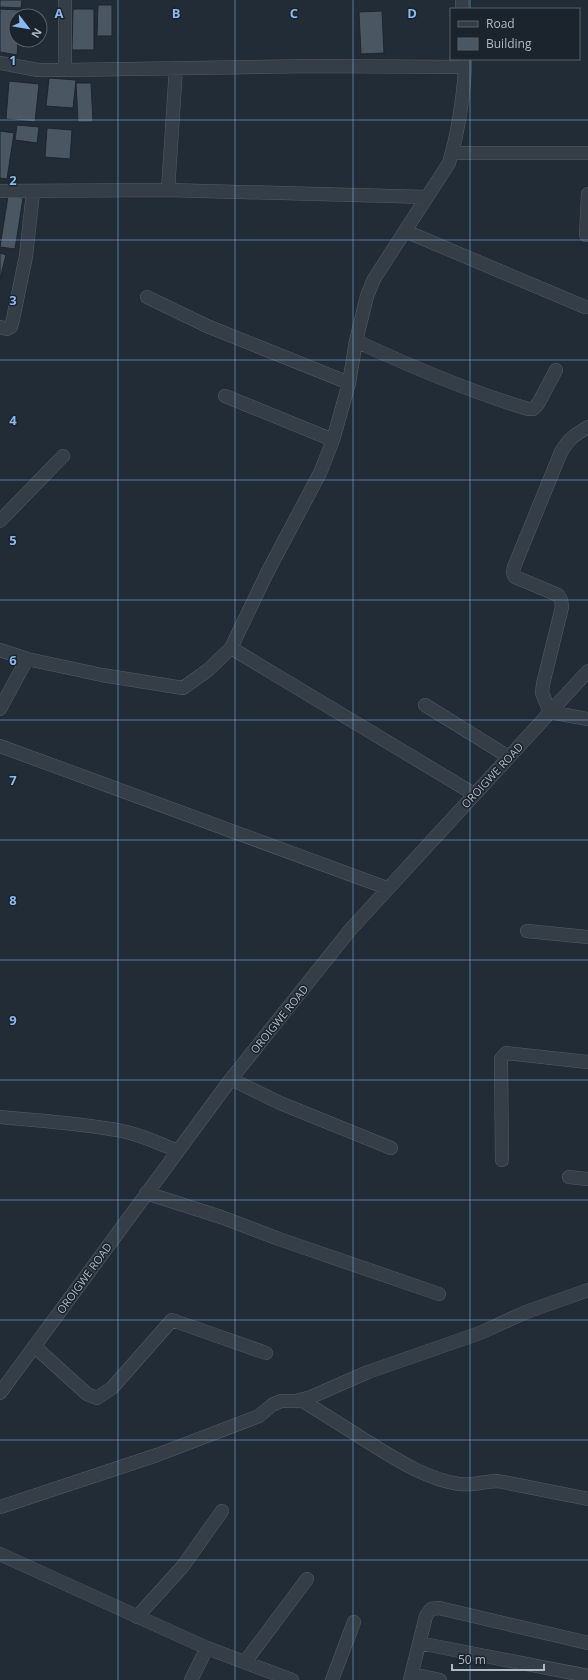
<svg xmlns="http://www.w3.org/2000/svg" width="588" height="1680" font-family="'Open Sans',sans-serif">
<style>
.building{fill:#4a5762;stroke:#1d252e}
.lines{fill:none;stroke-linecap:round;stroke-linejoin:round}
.minor-casing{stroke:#535c65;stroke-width:14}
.minor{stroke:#353e47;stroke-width:13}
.grid{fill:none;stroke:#88b9f0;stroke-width:1;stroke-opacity:0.55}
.labels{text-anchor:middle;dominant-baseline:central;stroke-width:3;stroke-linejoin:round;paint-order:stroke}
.street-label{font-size:11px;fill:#b0b9c4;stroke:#1b232c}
.grid-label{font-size:13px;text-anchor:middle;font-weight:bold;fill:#88b9f0;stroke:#1b232c;stroke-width:3;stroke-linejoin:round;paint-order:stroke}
</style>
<rect width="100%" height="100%" fill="#222c36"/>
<path class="building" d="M0 0H22L21 8 0 7Z
M98 5H112V36H97Z
M0 9 20 10V16H16V40H18L17 55 0 52Z
M73 9H94V50H72Z
M382 11 384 53 361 54 359 12Z
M49 78 76 80 73 108 46 106Z
M9 81 39 84 35 122 6 119Z
M76 83H91L93 122H78Z
M17 125 39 127 37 143 15 140Z
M47 128 72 130 70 159 45 157Z
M0 131 14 133 7 179 0 178Z
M8 196 23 198 15 249 0 247Z
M0 253 6 255 0 279Z"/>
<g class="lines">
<defs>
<path id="minor" d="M65 0V70
M462 0V9
M0 63 38 70H65L311 66 465 67
M452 153H588
M168 190 176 68
M0 191 168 190 427 197
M405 231 585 307
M586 235 588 194
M147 297 207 326 349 383
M0 327 7 329 11 327 13 319 26 256 33 192
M356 341C412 367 468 391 528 409H533L538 404 556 370
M225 396 333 440
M588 427C576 434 568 439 561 452L514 567 513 573 515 577 558 595 561 600 562 607 543 684 542 693 550 712 588 719
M0 521 63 456
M231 648 474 794
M0 650 27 659 102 675 183 688 208 670 231 648 267 573 320 473 333 440 349 383 356 341 367 296 374 279 449 163C458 134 465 89 465 59
M425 705 509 757
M0 709 27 659
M0 746 387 888
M527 931 588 937
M231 1079 280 1103 391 1148
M0 1117C41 1121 82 1123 122 1131 141 1135 159 1143 177 1151
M502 1160 501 1059 506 1053 588 1062
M569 1177 588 1179
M146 1193 221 1217 279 1239 439 1294
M34 1346 87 1394 97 1398 112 1388 172 1320 266 1353
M0 1393 231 1079 350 930 588 671
M301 1400C324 1414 346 1428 368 1442 396 1459 426 1479 459 1484 472 1486 485 1481 498 1481L588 1499
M0 1507 157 1455 259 1416 272 1405 281 1401H296L311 1397 368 1372 480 1333 526 1312 588 1290
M0 1554 207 1648 292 1680
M137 1617 183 1566 222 1511
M419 1643 588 1676
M245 1662 307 1579
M412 1674 440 1680
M191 1680 207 1648
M332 1680 354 1622
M410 1680 426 1616 431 1609 439 1608 588 1643"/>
</defs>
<use href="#minor" class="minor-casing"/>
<use href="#minor" class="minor"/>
</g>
<path class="grid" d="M118 0V1680M235 0V1680M353 0V1680M470 0V9M470 59V1680M0 120H588M0 240H588M0 360H588M0 480H588M0 600H588M0 720H588M0 840H588M0 960H588M0 1080H588M0 1200H588M0 1320H588M0 1440H588M0 1560H588"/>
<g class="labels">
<g class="street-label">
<text transform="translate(492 775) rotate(-47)">OROIGWE ROAD</text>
<text transform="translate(279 1019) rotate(-51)">OROIGWE ROAD</text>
<text transform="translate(84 1278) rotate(-54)">OROIGWE ROAD</text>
</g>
</g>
<g class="grid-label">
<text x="59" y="18">A</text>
<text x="176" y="18">B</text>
<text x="294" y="18">C</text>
<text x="412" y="18">D</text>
<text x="13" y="65">1</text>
<text x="13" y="185">2</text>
<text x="13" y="305">3</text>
<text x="13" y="425">4</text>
<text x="13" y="545">5</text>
<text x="13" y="665">6</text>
<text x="13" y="785">7</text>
<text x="13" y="905">8</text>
<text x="13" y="1025">9</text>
</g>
<rect x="450" y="8" width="130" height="52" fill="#1b232c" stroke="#575f69"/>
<rect x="458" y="21" width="20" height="6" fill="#353e47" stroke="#575f69"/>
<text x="486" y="28" font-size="12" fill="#b0b9c4">Road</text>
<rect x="458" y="38" width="20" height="12" fill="#4a5762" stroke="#575f69"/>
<text x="486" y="48" font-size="12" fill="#b0b9c4">Building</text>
<g transform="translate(28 28) rotate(121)"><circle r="19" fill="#1b232c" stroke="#575f69"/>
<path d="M0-3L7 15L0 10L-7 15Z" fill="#88b9f0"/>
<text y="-6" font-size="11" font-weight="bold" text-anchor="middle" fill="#b0b9c4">N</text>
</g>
<path d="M452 1664v6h92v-6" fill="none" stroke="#b0b9c4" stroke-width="2"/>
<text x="458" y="1664" font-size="12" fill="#b0b9c4" stroke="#1b232c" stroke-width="3" paint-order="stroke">50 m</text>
</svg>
